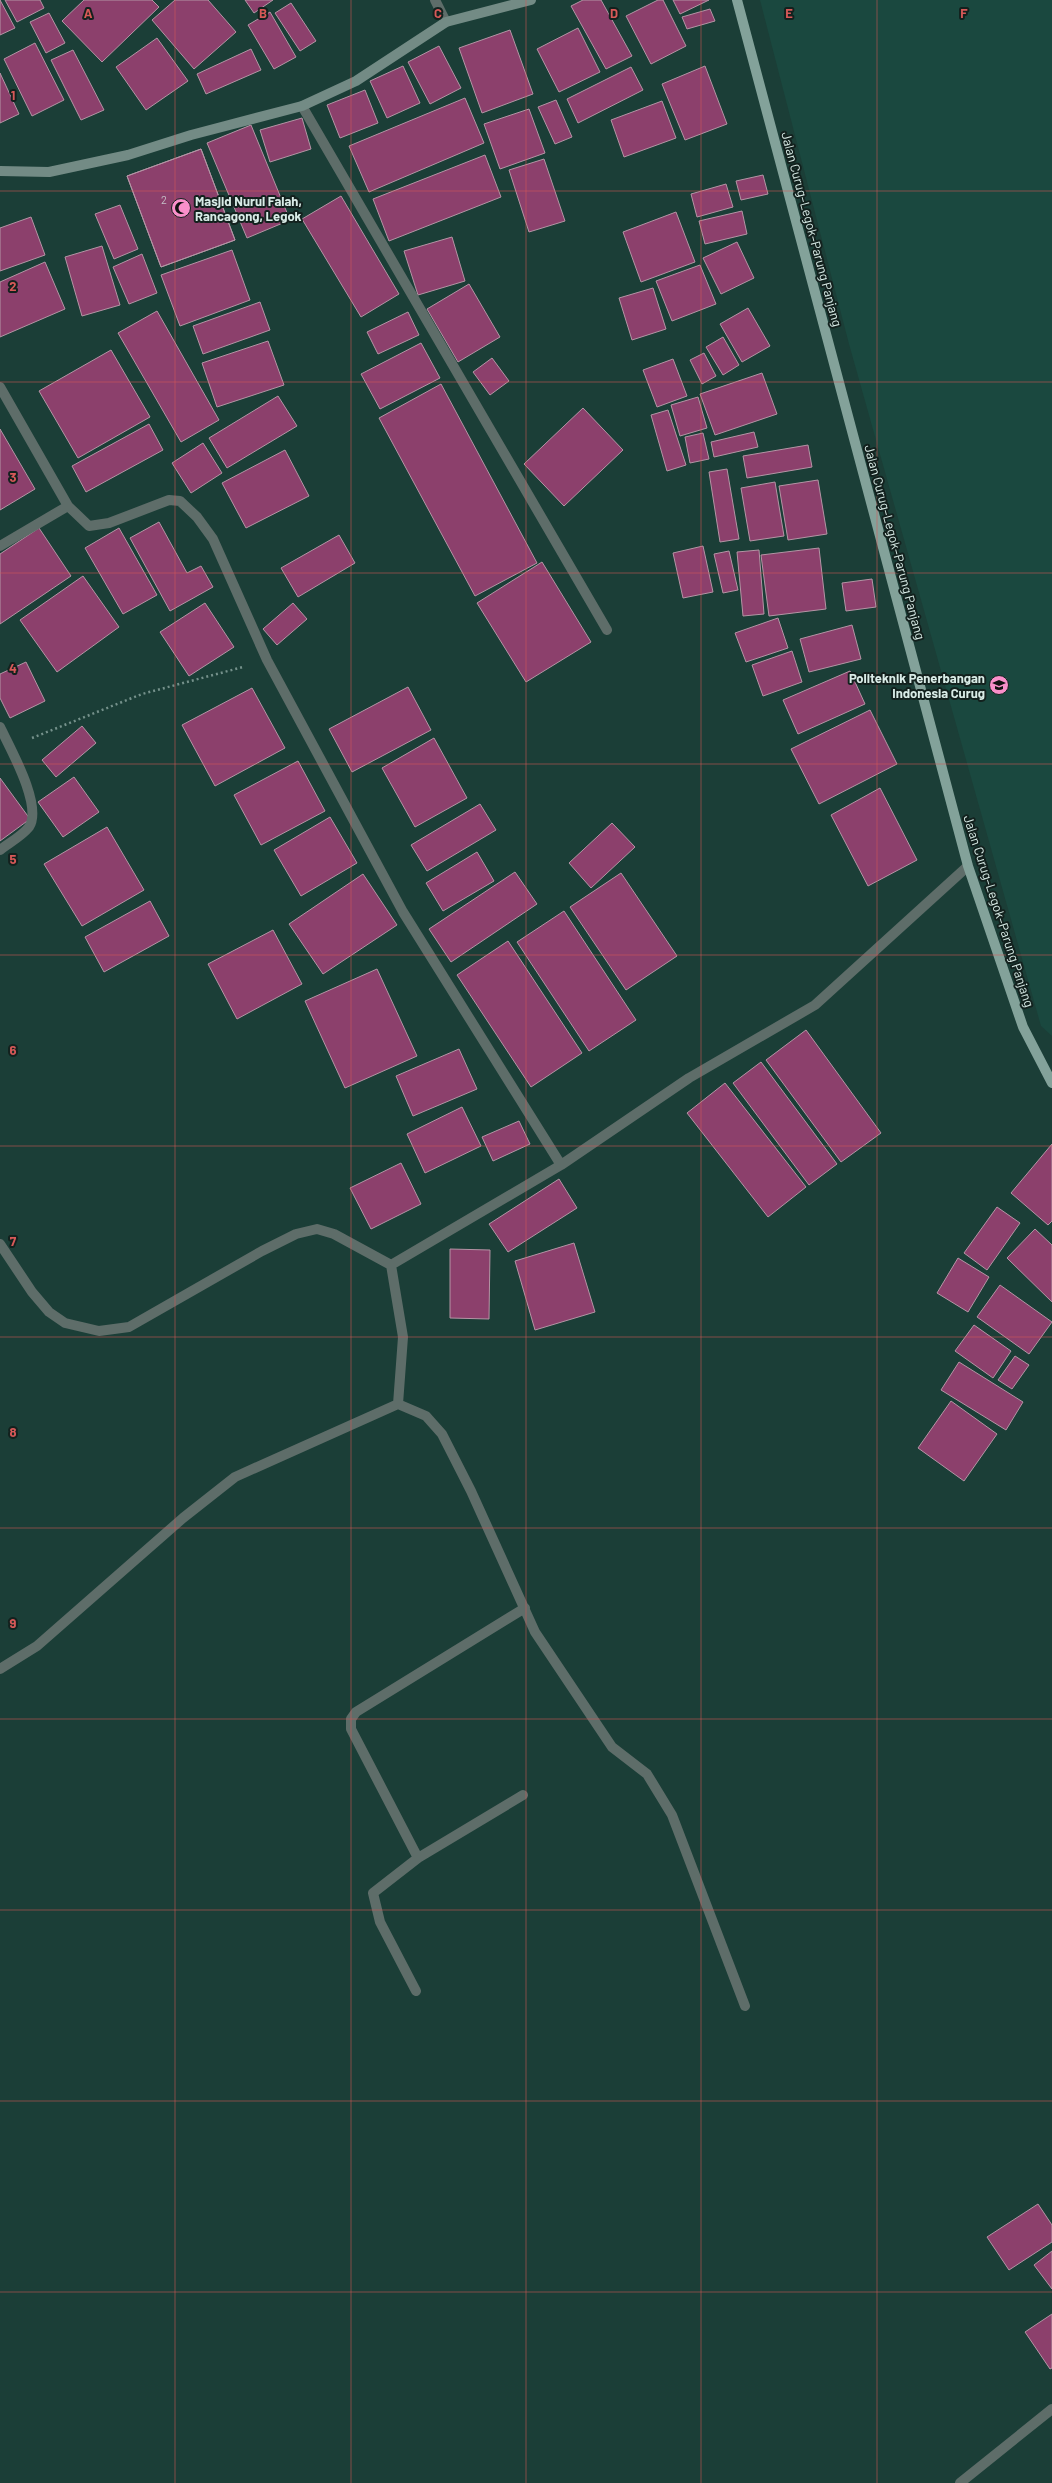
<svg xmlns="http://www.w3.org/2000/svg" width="1052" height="2483" font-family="Barlow,sans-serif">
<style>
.built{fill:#1a483f}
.building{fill:#8c406c;stroke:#b495a5}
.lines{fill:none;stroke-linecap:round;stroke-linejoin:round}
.path{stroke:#75918b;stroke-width:2.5;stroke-dasharray:2 3;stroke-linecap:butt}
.street{stroke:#5e6d69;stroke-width:10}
.secondary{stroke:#738b85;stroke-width:10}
.primary{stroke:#83a29a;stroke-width:10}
.grid{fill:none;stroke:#d75958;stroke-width:1;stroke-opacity:0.55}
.labels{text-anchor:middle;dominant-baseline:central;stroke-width:4;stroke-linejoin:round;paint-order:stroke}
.number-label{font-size:11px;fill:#c6c1c8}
.poi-label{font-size:13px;font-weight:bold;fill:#d9ece7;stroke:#13211e;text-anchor:start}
.street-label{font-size:13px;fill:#d9ece7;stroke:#13211e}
.grid-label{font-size:13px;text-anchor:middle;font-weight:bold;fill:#d75958;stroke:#13211e;stroke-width:4;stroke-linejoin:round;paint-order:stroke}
</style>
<rect width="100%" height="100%" fill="#1b3e37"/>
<path class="built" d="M760 0H1052V1036L1041 1026 849 344Z"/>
<path class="building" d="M0 0 15 28 0 35Z
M5 0H40L44 8 17 22Z
M84 0H152L159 7 102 62 62 21Z
M175 0H208L236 32 194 69 152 20Z
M245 0H273L254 13Z
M583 0H601L632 56 606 69 571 6Z
M658 0H663L686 46 651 64 626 16Z
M673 0H709L680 14Z
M291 3 316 41 300 51 275 13Z
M710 9 715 21 687 29 682 17Z
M270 12 296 57 274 69 248 25Z
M49 13 65 43 46 53 30 22Z
M578 28 600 72 559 92 537 49Z
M510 30 533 94 482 113 459 48Z
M157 38 188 81 146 110 116 67Z
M35 43 64 100 32 116 4 59Z
M439 46 461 88 430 104 408 62Z
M251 49 261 70 206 94 197 74Z
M73 50 104 110 81 120 51 60Z
M403 66 420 103 387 118 370 81Z
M705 66 727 124 685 140 662 84Z
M631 67 643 90 578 123 567 99Z
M0 73 19 114 0 123Z
M365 90 378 123 340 138 327 105Z
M465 98 484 143 369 192 349 146Z
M556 100 572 137 555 144 538 107Z
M662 101 676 138 624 157 611 120Z
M529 109 545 153 500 169 484 124Z
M302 118 311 149 270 162 260 130Z
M251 125 290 220 247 238 207 143Z
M201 149 235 240 161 267 127 176Z
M201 149 235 240 161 267 127 176Z
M485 155 501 197 389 241 373 199Z
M544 159 565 221 529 232 509 170Z
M763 175 768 194 741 200 736 181Z
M726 184 733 207 697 217 691 194Z
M341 196 399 294 361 317 302 219Z
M120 205 138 249 114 259 95 214Z
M742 211 747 234 705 244 699 221Z
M676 212 695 262 641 282 623 232Z
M31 217 45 255 0 271V228Z
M452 237 465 281 418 295 404 251Z
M737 242 754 278 721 294 703 258Z
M102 246 120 305 82 316 65 257Z
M232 250 250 300 180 326 161 275Z
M142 254 157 293 129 304 113 267Z
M45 262 65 309 0 337V282Z
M700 265 716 304 672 321 656 281Z
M469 284 500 337 458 362 427 309Z
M653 288 666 329 632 340 619 298Z
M260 302 270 330 203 354 193 326Z
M748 308 770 346 742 362 720 324Z
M157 311 219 420 181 442 118 333Z
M408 312 419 335 378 354 367 332Z
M723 337 739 365 723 375 706 347Z
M268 341 284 385 217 407 202 363Z
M421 343 440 378 380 409 361 374Z
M111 350 150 417 78 458 39 391Z
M704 353 716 376 702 384 690 360Z
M492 358 509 381 490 395 473 372Z
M673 359 687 396 657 407 643 370Z
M762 373 777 414 715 435 700 394Z
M441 384 537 563 475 596 379 418Z
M278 396 297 426 227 468 209 438Z
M698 397 707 428 680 436 671 405Z
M583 408 623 450 564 506 524 464Z
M668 410 686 465 667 471 651 415Z
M149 424 163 450 86 492 72 466Z
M0 429 35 489 0 510Z
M754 432 758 447 714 457 711 442Z
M703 433 709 459 690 463 685 437Z
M203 443 222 473 191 493 172 463Z
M808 445 812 467 747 478 743 456Z
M285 450 309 496 246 528 222 483Z
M727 469 739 539 720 542 709 472Z
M818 480 827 534 788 540 779 486Z
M775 482 784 536 750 541 741 488Z
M159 522 187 573 201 566 213 587 170 611 130 538Z
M39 528 71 576 0 624V554Z
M119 528 157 595 123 614 85 548Z
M339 535 355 563 298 597 281 568Z
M703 546 713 592 683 598 673 553Z
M819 548 826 609 769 616 761 555Z
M759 550 764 614 743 616 737 552Z
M729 551 738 590 723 593 714 554Z
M542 562 591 642 526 682 477 603Z
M83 576 119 627 57 672 20 620Z
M872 579 876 607 846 611 842 583Z
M205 603 234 647 189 676 160 632Z
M293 603 307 619 277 645 263 629Z
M778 618 788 648 746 662 735 633Z
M852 625 861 659 809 672 800 639Z
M792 651 802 682 763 696 752 665Z
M26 662 45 701 10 718 0 698V674Z
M850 671 865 704 798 734 783 700Z
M408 687 431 730 352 772 329 729Z
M252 688 285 748 215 786 182 725Z
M870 710 897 764 819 804 791 749Z
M82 726 96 743 56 777 42 760Z
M434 738 467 798 415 827 382 768Z
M298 761 325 811 261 845 234 795Z
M74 777 99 812 63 837 38 802Z
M0 778 30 819 0 841Z
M880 788 917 860 868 886 831 815Z
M480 804 496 830 427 871 411 845Z
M330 817 357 863 301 896 274 850Z
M612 823 635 847 591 888 569 863Z
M107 827 144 890 82 926 44 864Z
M477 852 494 881 443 911 426 883Z
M515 872 537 904 451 962 429 929Z
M621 873 677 956 626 990 570 907Z
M363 874 397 925 323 974 289 924Z
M150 901 169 936 104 972 85 937Z
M564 911 636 1020 589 1051 517 942Z
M273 930 302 984 237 1019 208 964Z
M508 941 582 1053 531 1087 457 975Z
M377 969 417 1056 345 1088 305 1001Z
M806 1030 881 1133 841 1162 766 1060Z
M459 1049 477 1089 413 1116 396 1076Z
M761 1062 837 1164 809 1185 733 1083Z
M725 1083 806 1187 768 1217 687 1113Z
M462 1107 481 1146 425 1173 407 1134Z
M519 1121 530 1144 493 1161 482 1137Z
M1052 1144V1221L1048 1225 1011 1193Z
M401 1163 421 1204 371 1229 350 1188Z
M559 1179 577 1208 508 1252 489 1224Z
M997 1207 1020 1223 987 1270 964 1253Z
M1035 1229 1052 1245V1302L1007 1258Z
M574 1243 595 1312 535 1330 515 1261Z
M450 1249 490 1250 489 1319 450 1318Z
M958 1258 989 1277 968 1312 937 1293Z
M1000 1285 1052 1322 1029 1354 977 1317Z
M974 1325 1011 1351 993 1378 955 1351Z
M1015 1356 1029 1365 1012 1389 998 1380Z
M959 1362 1023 1402 1006 1430 941 1390Z
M951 1401 997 1434 964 1481 918 1448Z
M1038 2204 1052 2225V2242L1009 2270 987 2237Z
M1052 2251V2289L1034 2265Z
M1052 2314V2368L1050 2369 1025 2332Z"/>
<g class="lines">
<path class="path" d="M32 738 142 694 243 667"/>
<path class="street" d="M435 0 446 22
M302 106 607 630
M0 387 68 506
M0 546 68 506 89 526 109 523 169 500 180 501 197 517 213 539 267 660 403 912 561 1165
M0 727C10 748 43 806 29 827 22 836 9 843 0 850
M0 1244 32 1292 49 1312 65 1323 99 1331 129 1327 262 1251 296 1234 317 1229 334 1234 391 1265
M398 1404 426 1416 442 1434 471 1491 535 1632 612 1747 647 1774 672 1815 745 2006
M0 1669 37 1646 183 1518 235 1477 398 1404 403 1337 391 1265 561 1165 689 1078 815 1005 968 866
M418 1858 523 1795
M416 1991 380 1922 373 1893 418 1858 351 1729V1719L356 1712 525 1608
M960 2483 1052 2409"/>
<path class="secondary" d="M0 171 49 172 128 155 191 135 302 106 356 81 446 22 531 0"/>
<path class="primary" d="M737 0 968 866 1023 1027 1052 1083"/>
</g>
<path class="grid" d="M175 0V2483M351 0V2483M526 0V2483M701 0V2483M877 0V2483M0 191H1052M0 382H1052M0 573H1052M0 764H1052M0 955H1052M0 1146H1052M0 1337H1052M0 1528H1052M0 1719H1052M0 1910H1052M0 2101H1052M0 2292H1052"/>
<defs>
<symbol id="mosque-disc" viewBox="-11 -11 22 22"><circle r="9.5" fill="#f98fca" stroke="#13211e"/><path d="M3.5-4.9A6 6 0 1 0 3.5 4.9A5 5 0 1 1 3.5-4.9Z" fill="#111"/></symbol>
<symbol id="university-disc" viewBox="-11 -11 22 22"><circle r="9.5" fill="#f98fca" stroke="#13211e"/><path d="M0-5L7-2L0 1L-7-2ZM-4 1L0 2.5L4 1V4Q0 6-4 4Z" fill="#111"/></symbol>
</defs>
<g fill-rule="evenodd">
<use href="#mosque-disc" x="170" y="197" width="22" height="22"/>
<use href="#university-disc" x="988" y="674" width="22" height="22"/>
</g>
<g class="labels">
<g class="number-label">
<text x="164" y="199">2</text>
</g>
<g class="poi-label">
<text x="195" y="201">Masjid Nurul Falah,<tspan x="195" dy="15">Rancagong, Legok</tspan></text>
<text x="985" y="678" text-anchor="end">Politeknik Penerbangan<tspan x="985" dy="15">Indonesia Curug</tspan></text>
</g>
<g class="street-label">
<text transform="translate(812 229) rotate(75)">Jalan Curug–Legok–Parung Panjang</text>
<text transform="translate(895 542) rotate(75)">Jalan Curug–Legok–Parung Panjang</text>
<text transform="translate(999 911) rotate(72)">Jalan Curug–Legok–Parung Panjang</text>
</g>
</g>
<g class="grid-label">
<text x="88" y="18">A</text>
<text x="263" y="18">B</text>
<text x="438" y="18">C</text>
<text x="614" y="18">D</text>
<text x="789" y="18">E</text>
<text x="964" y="18">F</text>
<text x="13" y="100">1</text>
<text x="13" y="291">2</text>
<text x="13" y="482">3</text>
<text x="13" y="673">4</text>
<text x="13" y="864">5</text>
<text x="13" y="1055">6</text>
<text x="13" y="1246">7</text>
<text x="13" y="1437">8</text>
<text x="13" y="1628">9</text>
</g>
</svg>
